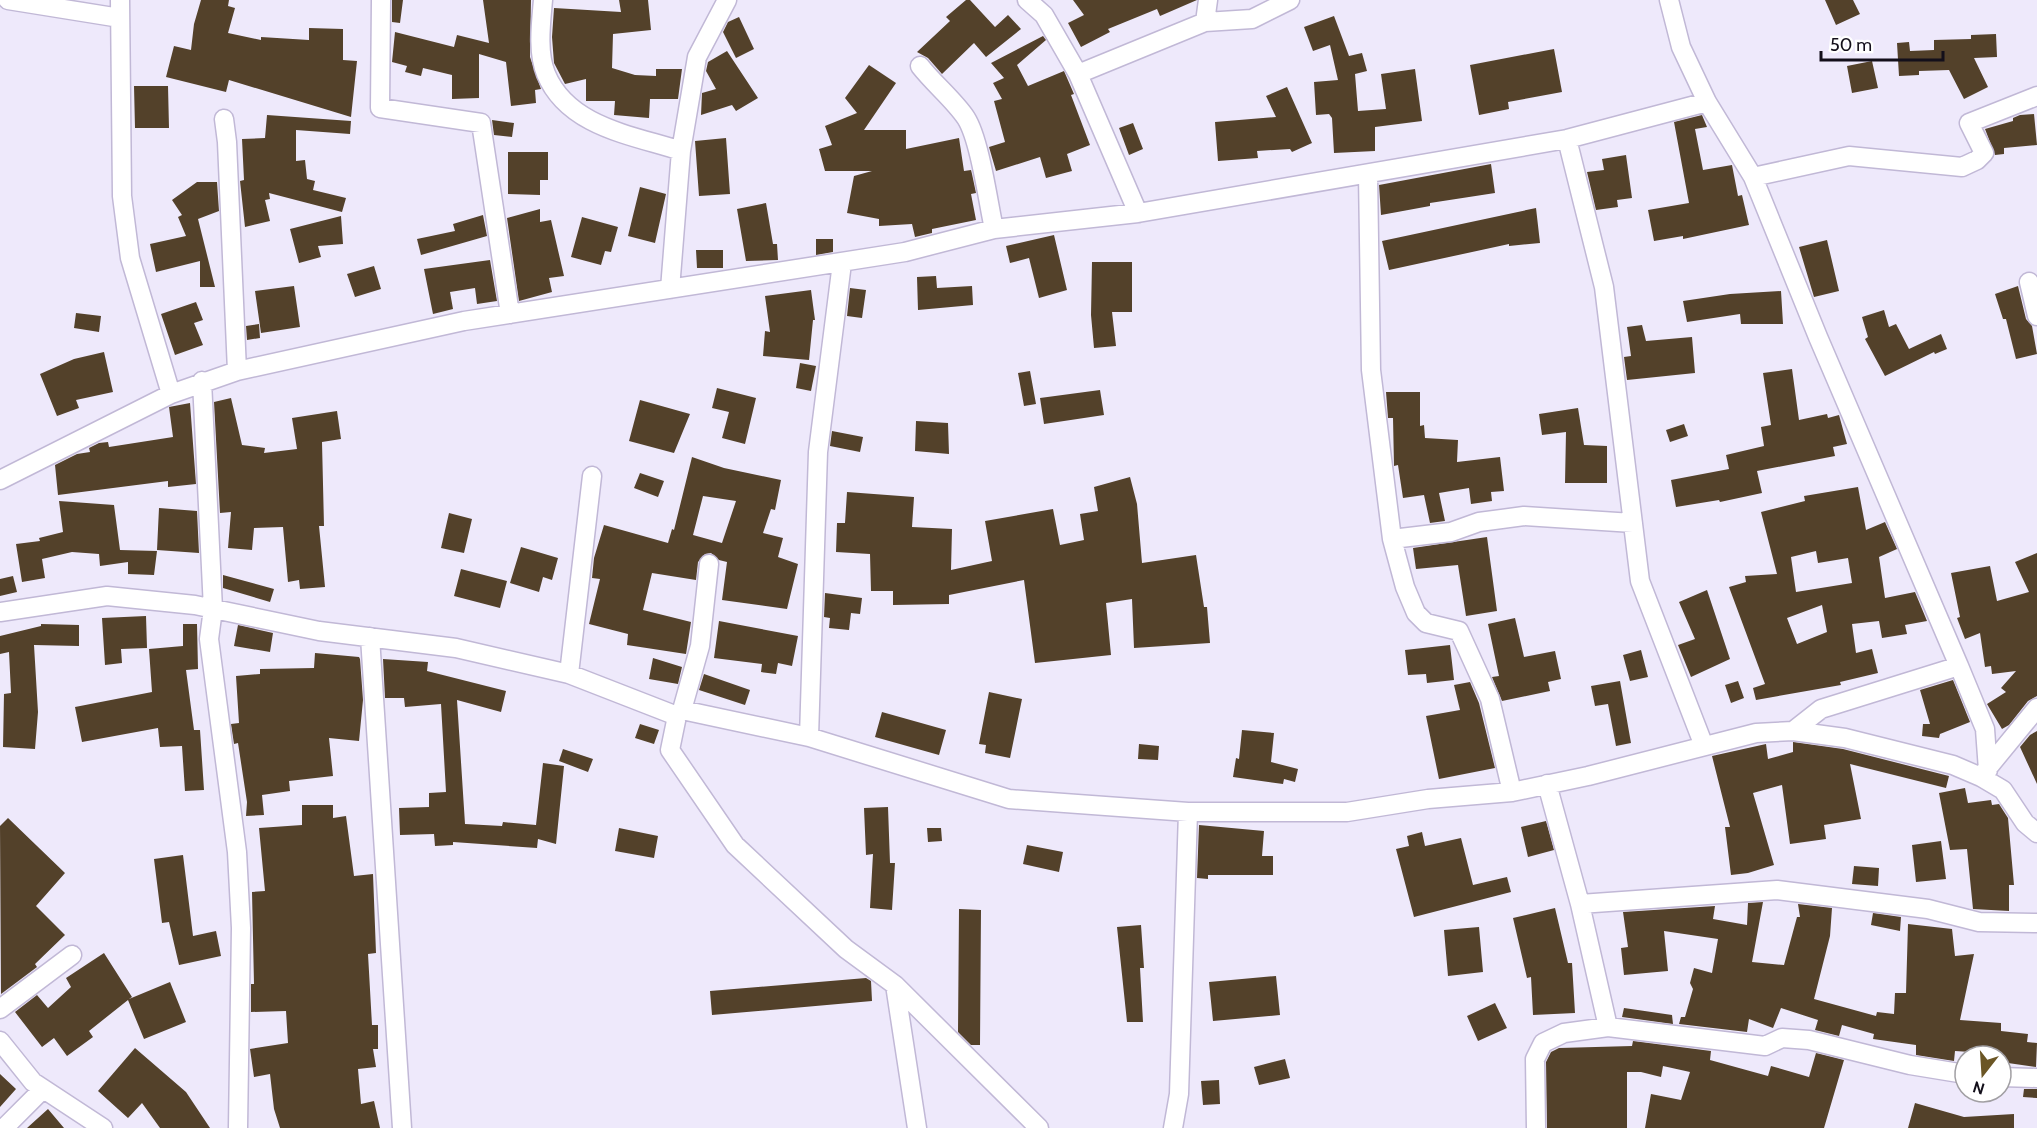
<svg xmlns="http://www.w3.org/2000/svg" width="2037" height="1128" font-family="Cabin,sans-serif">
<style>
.building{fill:#53412a;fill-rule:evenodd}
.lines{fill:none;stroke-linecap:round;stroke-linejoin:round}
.minor-casing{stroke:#c1b8d6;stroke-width:21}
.minor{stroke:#fff;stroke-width:18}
</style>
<rect width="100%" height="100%" fill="#eee9fb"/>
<path class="building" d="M201 0H229L228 6 235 8 228 33 261 40V37L309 40V28L343 29V60L357 61 351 117 229 80 226 92 166 77 174 46 191 50 194 24Z
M392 0H403L400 23 392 22Z
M483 0H531L530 57 541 89 535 90 536 103 511 106 506 62 479 54V98L452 99V75L423 68 421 76 405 72 407 66 392 62 395 32 454 47 457 35 489 43Z
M619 0H648L651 30 613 34 612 68 635 75 656 76V69H682L678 99H650L649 118 614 115 615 101H586V79L565 84 554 63 552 37 554 8 621 12Z
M966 0H970L995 27 1008 15 1021 29 986 57 974 43 942 74 928 58 917 52 950 21 946 17Z
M1073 0H1197L1160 16 1157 9 1108 29 1110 32 1081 47 1068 23 1084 15Z
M1825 0H1853L1860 14 1836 25Z
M1334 16 1349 56 1362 53 1367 71 1355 74 1358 111 1386 109 1381 74 1415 69 1422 121 1375 127V151L1334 153 1332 118 1329 114 1316 115 1314 82 1338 80 1330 45 1313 51 1304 27Z
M739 17 754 49 736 58 723 32 728 22Z
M1996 34 1997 57 1974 58 1988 87 1964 99 1949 70 1919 71V75L1899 76 1897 43 1909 42 1910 51 1934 50V40L1971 39V35Z
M1043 36 1046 40 1017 65 1028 86 1064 71 1074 94 1071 95 1090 145 1067 154 1072 171 1046 178 1040 157 996 171 989 147 1005 142 994 101 1002 99 993 83 1004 78 991 63Z
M1554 49 1562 92 1508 102 1509 109 1479 115 1470 65Z
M727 51 758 98 736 111 732 105 701 115 702 93 716 89 706 71 708 62Z
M1872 61 1878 88 1852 93 1847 66Z
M869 65 896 83 864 130H906V149L959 138 964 171 971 170 972 174 976 193 971 194 976 220 932 229V233L915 237 912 224 879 226V219L847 213 854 176 872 171H825L819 149 832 145 825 126 857 113 845 98Z
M134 86H168L169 128H135Z
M1287 87 1312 143 1292 152 1290 149 1257 151 1258 158 1218 161 1215 122 1276 117 1266 96Z
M2034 114 2037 145 2004 148V154L1995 155 1985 129 2013 121V118L2020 115Z
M267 115 351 121 350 134 296 130V161L305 160 307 179 315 181 313 190 346 198 342 212 269 193 270 199 265 200 270 221 245 227 240 181 244 180 242 139 265 138Z
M1702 115 1707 127 1695 129 1703 170 1732 165 1738 196 1742 195 1749 225 1683 239V236L1654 241 1648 210 1689 203 1674 122Z
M492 120 514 123 512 137 494 135Z
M1133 123 1143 149 1129 155 1119 128Z
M726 138 730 194 699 196 695 141Z
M508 152H548V180H540V195L508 194Z
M1626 155 1632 198 1617 200 1618 207 1596 210 1587 172 1604 170 1602 159Z
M1491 164 1495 193 1430 203V206L1381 215 1379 185Z
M197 182H217L219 211 198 219 215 287H200V261L156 272 150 244 186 236 178 217 182 215 172 200Z
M640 187 666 194 655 243 628 236Z
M766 203 773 244H777L778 260 746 261 737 209Z
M1536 208 1540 243 1509 246V244L1389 270 1382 241Z
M540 209V222L551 220 564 276 549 278 552 292 519 301 507 218Z
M483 215 487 236 421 255 417 239 455 231 453 224Z
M341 216 343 244 318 246 321 257 299 263 290 229Z
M582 217 618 227 611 252 605 251 601 265 571 257Z
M1054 235 1067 290 1039 298 1029 258 1010 263 1006 246Z
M816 239H833V252L816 255Z
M1827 240 1839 291 1814 297 1799 247Z
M696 250H723V268H697Z
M490 260 497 301 477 304 475 288 450 292 453 309 433 314 424 269Z
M1092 262H1132V312H1112L1116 346 1094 348 1091 315Z
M374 266 381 289 355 297 347 274Z
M936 276 937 288 972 286 973 305 918 310 917 277Z
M294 286 300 327 261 333 255 291Z
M2018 286 2026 319 2032 326 2037 354 2016 359 2006 319H2003L1995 294Z
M850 288 866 290 862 318 847 316Z
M811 290 815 320H813L809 360 763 356 765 331 770 332 765 296Z
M1781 291 1783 324H1741L1740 314 1687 322 1683 301 1730 294Z
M196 302 203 320 194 323 203 345 175 355 161 314Z
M1884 310 1889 327 1896 324 1909 349 1941 334 1947 349 1935 354 1934 352 1885 376 1865 339 1868 337 1862 317Z
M76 313 101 316 99 332 74 328Z
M259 324 260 338 247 340 246 326Z
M1642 325 1646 341 1692 337 1695 373 1627 380 1624 357 1631 356 1627 327Z
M104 352 113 392 76 400 79 408 57 416 40 374 74 359Z
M800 363 816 366 811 391 796 388Z
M1792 369 1799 420 1827 414 1828 418 1839 415 1847 444 1833 447 1835 456 1757 471 1762 493 1720 502 1719 500 1676 507 1671 480 1729 469 1726 455 1764 446 1761 427 1771 425 1763 373Z
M1030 371 1036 404 1024 406 1018 373Z
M717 388 756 398 745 444 722 438 729 412 712 408Z
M1100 390 1104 415 1044 424 1040 398Z
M1386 392H1420V426L1424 425 1425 438 1458 440 1457 462 1500 457 1504 491 1491 492 1492 501 1471 504 1469 488 1439 493 1445 521 1430 523 1424 495 1403 498 1398 465 1394 466 1393 418H1388Z
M231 398 242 445 265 448 264 453 297 449 292 418 337 411 341 439 322 442 324 526H319L325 587 300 589 299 580 288 582 283 527 254 528 252 550 228 548 231 512 220 513 214 402Z
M640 400 690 414 674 453 629 441Z
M190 403 196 484 168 487V481L58 495 55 465 77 454 90 452 89 448 99 443 108 442 109 447 173 437 169 407Z
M1578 408 1584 445 1607 446V483H1565L1566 432 1542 435 1539 414Z
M916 421 948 423 949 454 915 451Z
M1684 424 1688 436 1670 442 1666 430Z
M832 431 863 437 860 452 830 446Z
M692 457 724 468 781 480 775 510 771 509 763 533 783 538 778 557 798 564 787 609 722 600 727 562 719 560 711 553 705 554 698 562 696 580 652 573 643 610 691 622 686 654 627 645 628 634 589 624 600 579 592 578 594 558 604 525 668 543 672 529 674 530ZM703 496 736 501 722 543 693 535Z
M640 473 664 481 658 497 634 488Z
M1130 477 1137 504 1142 563 1196 555 1204 607H1207L1210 643 1134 648 1132 599 1106 603 1111 655 1035 663 1024 580 949 595V604L893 605V591H871L870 554 836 552 837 523H845L847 492 914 497 912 527 952 529 951 570 992 561 985 521 1053 509 1060 545 1084 540 1080 514 1098 511 1094 487Z
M1858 487 1866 530 1885 522 1897 549 1879 557 1885 598 1915 592 1927 621 1905 625 1907 634 1882 638 1879 621 1852 624 1856 653 1872 649 1878 673 1840 682 1841 685 1756 700 1753 688 1765 684 1729 587 1746 582 1745 576 1777 574 1761 512 1805 501 1804 496ZM1816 551 1818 563 1848 558 1852 583 1796 592 1791 557ZM1822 605 1827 632 1797 644 1787 618Z
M59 501 114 505 120 550 157 551 154 575 128 574V562L100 566 99 554 72 552 42 559 45 578 22 582 16 544 40 541 39 538 63 532Z
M159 508 197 511 199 553 157 550Z
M449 513 472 519 464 553 441 548Z
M1487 537 1497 611 1466 616 1458 565 1416 569 1413 548Z
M521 547 558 558 552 580 543 577 539 592 510 583Z
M2037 553V696L2028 701 2009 725 2002 729 1987 704 2006 692 2001 688 2016 671 1992 674 1991 666 1985 667 1980 633 1965 639 1957 618 1960 617 1951 573 1990 566 1997 601 2029 592 2015 562Z
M461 569 507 581 500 608 454 596Z
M223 575 274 589 270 602 223 588Z
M13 576 17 592 0 596V579Z
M1707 590 1730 659 1691 677 1678 645 1695 639 1679 602Z
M825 593 862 598 860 614 851 613 849 630 829 628 830 618 824 617Z
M146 616 147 648 121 649 122 663 105 665 102 618Z
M1515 618 1524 657 1555 651 1561 679 1548 682 1550 691 1502 701 1492 677 1499 676 1488 624Z
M719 621 798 636 792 666 778 663 776 674 761 672 762 664 714 658Z
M41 624 79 625V646L34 645 38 712 35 749 3 747 4 694 11 693 9 652 0 654V636L41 626Z
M183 624H197L198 669 186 670 194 730H200L204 790 185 791 182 746 160 747 158 728 82 742 75 707 152 692 149 649 183 646Z
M238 625 273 633 270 652 234 646Z
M1450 645 1454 680 1427 683 1426 674 1408 675 1405 650Z
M1641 650 1648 677 1630 681 1623 655Z
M315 653 359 657 360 659 363 700 359 741 329 738 333 776 289 781 290 791 262 795 264 815 246 816 247 802 238 743 234 744 231 724 239 723 236 676 260 674V669L314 668Z
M653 658 682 667 678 684 649 679Z
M383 659 428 662 427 671 506 691 501 712 457 700 465 824 502 826 503 822 536 825 543 763 564 766 556 844 538 839 537 848 453 842V845L435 846 434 834 400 835 399 808 429 807V793L446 792 441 704 405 707 404 698H385Z
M704 674 750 690 745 705 699 690Z
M1953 680 1970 722 1940 734 1939 738 1922 736 1923 724H1930L1920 690Z
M1620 681 1631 743 1616 746 1608 704 1595 706 1591 686Z
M1738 681 1744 698 1731 703 1725 685Z
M1470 682 1479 703 1495 768 1439 779 1426 716 1460 710 1454 685Z
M989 692 1022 699 1010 758 985 753 986 745 979 744Z
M882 712 946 730 939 755 875 737Z
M640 724 659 730 654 744 635 738Z
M1242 730 1274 733 1271 762 1298 769 1295 782 1284 779 1283 784 1233 777 1236 758 1239 759Z
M2037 731V784L2020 747 2030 735Z
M1793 742 1843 749 1949 776 1946 788 1850 764 1861 819 1824 825 1826 839 1790 844 1782 785 1753 793 1774 865 1748 873 1731 875 1725 827H1730L1712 756 1766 744 1768 759 1793 752Z
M1139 744 1159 746 1158 760 1138 759Z
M563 749 593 759 588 772 559 761Z
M1965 788 1968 803 1991 800 1992 805 1999 804 2008 818 2014 885H2009V911L1973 909 1967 849 1950 850 1939 793Z
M302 805H333V818L346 816 354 876 373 874 376 953 368 954 372 1025H378V1049H373L376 1067 358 1069 361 1104 374 1101 380 1128H280L274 1109 270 1074 254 1077 250 1049 288 1043 286 1011 251 1012V984H254L252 892 265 891 259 828 302 825Z
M888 807 890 863H895L892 910 870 908 873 854 866 855 864 808Z
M8 818 65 873 36 906 65 935 35 964 37 967 1 994 0 826Z
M1546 821 1554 850 1528 857 1521 827Z
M1199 825 1264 831 1262 856H1273V875H1208V879L1197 878Z
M619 828 658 836 654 858 615 851Z
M927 828H941L942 841 928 842Z
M1422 832 1425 846 1461 838 1473 885 1507 877 1511 892 1414 917 1396 849 1409 846 1407 836Z
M1941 841 1946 879 1916 882 1912 845Z
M1027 845 1063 852 1059 872 1023 864Z
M183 855 193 936 216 931 221 956 179 965 169 922 162 923 154 859Z
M1854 866 1879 868 1878 886 1852 884Z
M1763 902 1752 962 1784 965 1797 917H1800L1798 904 1832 908 1830 936 1814 999 1876 1016 1877 1012 1894 1014 1895 993H1906L1908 924 1952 929 1955 956 1974 954 1960 1020 2001 1023V1031L2028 1034 2027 1042 2037 1043 2036 1067 2001 1062V1054L1955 1051 1954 1061 1916 1055V1045L1873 1039 1874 1034 1842 1025 1839 1036 1815 1030 1818 1020 1781 1008 1773 1028 1749 1019 1747 1032 1679 1024 1681 1017H1685L1693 989 1690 983 1694 968 1712 973 1718 939 1664 931 1668 971 1624 975 1621 948 1628 947 1623 912 1715 906 1713 919 1747 925 1748 903Z
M1555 908 1568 963H1572L1575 1013 1533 1015 1531 977 1527 978 1513 918Z
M959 909 981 910 980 1045H971L958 1032Z
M1873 913 1901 917 1900 931 1871 925Z
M1141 925 1144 968H1140L1143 1022H1127L1117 927Z
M1479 927 1483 972 1448 976 1444 930Z
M104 953 132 997 129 999 170 982 186 1022 144 1039 128 1000 89 1031 93 1037 67 1056 54 1038 42 1047 15 1012 37 995 48 1008 71 987 66 978Z
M1276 976 1280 1015 1213 1021 1209 982Z
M866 978 871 981 872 1001 712 1015 710 991Z
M1495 1003 1507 1028 1478 1041 1467 1016Z
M1624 1008 1672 1015 1673 1024 1622 1017Z
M1633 1041 1711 1051 1710 1060 1768 1076 1771 1066 1809 1077 1816 1053 1844 1060 1824 1128H1645L1651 1094 1681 1100 1690 1072 1663 1066 1661 1077 1641 1072H1627V1128H1547L1546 1062 1551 1052 1559 1048 1632 1046Z
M135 1048 186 1092 210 1128H160L142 1103 128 1118 98 1091Z
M1285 1059 1290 1078 1259 1085 1254 1067Z
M0 1074 16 1089 0 1107Z
M1219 1080 1220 1104 1203 1105 1201 1081Z
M2024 1089H2037V1098L2023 1097Z
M1915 1103 1964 1117 2014 1114V1128H1908Z
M48 1109 64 1128H27Z"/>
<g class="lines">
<defs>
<path id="minor" d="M8 0 120 18
M120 0 122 196 130 258 171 394
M381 0 380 108 481 123 510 314
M543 0C541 23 537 52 546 74 568 127 632 135 681 151
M1027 0 1044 15 1078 74 1138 213
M1669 0 1681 47 1707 102 1753 177 1818 337 1959 666 1821 709 1793 731
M1205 22 1208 0
M920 66C934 84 954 100 966 118 980 140 988 202 994 229
M1078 74 1205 22 1252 19 1290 0
M224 119 227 142 237 371
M1567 139 1604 287 1640 581 1704 746
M1368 174 1371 370 1392 539 1405 587 1416 613 1426 623 1459 631 1490 699 1512 792
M1753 177 1849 156 1962 167 1977 160 1984 153 1969 123 2037 96
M2029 282 2037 316
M670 289 681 151 697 57 727 0
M202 381 213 609 209 639 237 852 241 928 238 1128
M0 480 171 394 237 371 464 321 905 252 994 229 1138 213 1567 139 1707 102
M1392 539 1451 532 1479 522 1524 516 1633 523
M0 612 107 596 195 605 319 631 456 648 569 674 677 716 682 710 809 737 1009 799 1188 812H1347L1428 799 1512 792 1588 776 1756 733 1793 731 1845 738 1953 765 1981 777 2003 790 2025 823 2037 833
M370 637 402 1128
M1959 666 1985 729 1988 770
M569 674 592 476
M682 710 700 646 709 564
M677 716 670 750 735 845 846 949 895 985 1039 1128
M809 737 818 452 842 263
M1982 775 2037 708
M1547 784 1580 904 1608 1027
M1580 904 1777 890 1928 909 1979 922 2037 923
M895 985 917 1128
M0 1009 72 955
M0 1041 33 1082 103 1128
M2001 1077 2037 1078
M4 1128 43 1089
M1173 1128 1179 1094 1188 812
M1536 1128 1535 1059 1543 1043 1564 1033 1608 1027 1765 1046 1782 1038 1809 1040 1910 1065 1965 1074"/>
</defs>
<use href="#minor" class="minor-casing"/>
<use href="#minor" class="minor"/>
</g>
<g transform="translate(1983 1074) rotate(197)"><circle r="28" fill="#ffffff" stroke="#a19fa3" stroke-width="1.5"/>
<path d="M0-4.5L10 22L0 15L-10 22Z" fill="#6b5625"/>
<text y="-9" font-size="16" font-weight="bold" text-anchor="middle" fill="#130f1a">N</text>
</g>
<path d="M1821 51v9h122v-9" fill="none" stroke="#130f1a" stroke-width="3"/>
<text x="1830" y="51" font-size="18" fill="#130f1a" stroke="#ffffff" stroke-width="4.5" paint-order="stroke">50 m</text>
</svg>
